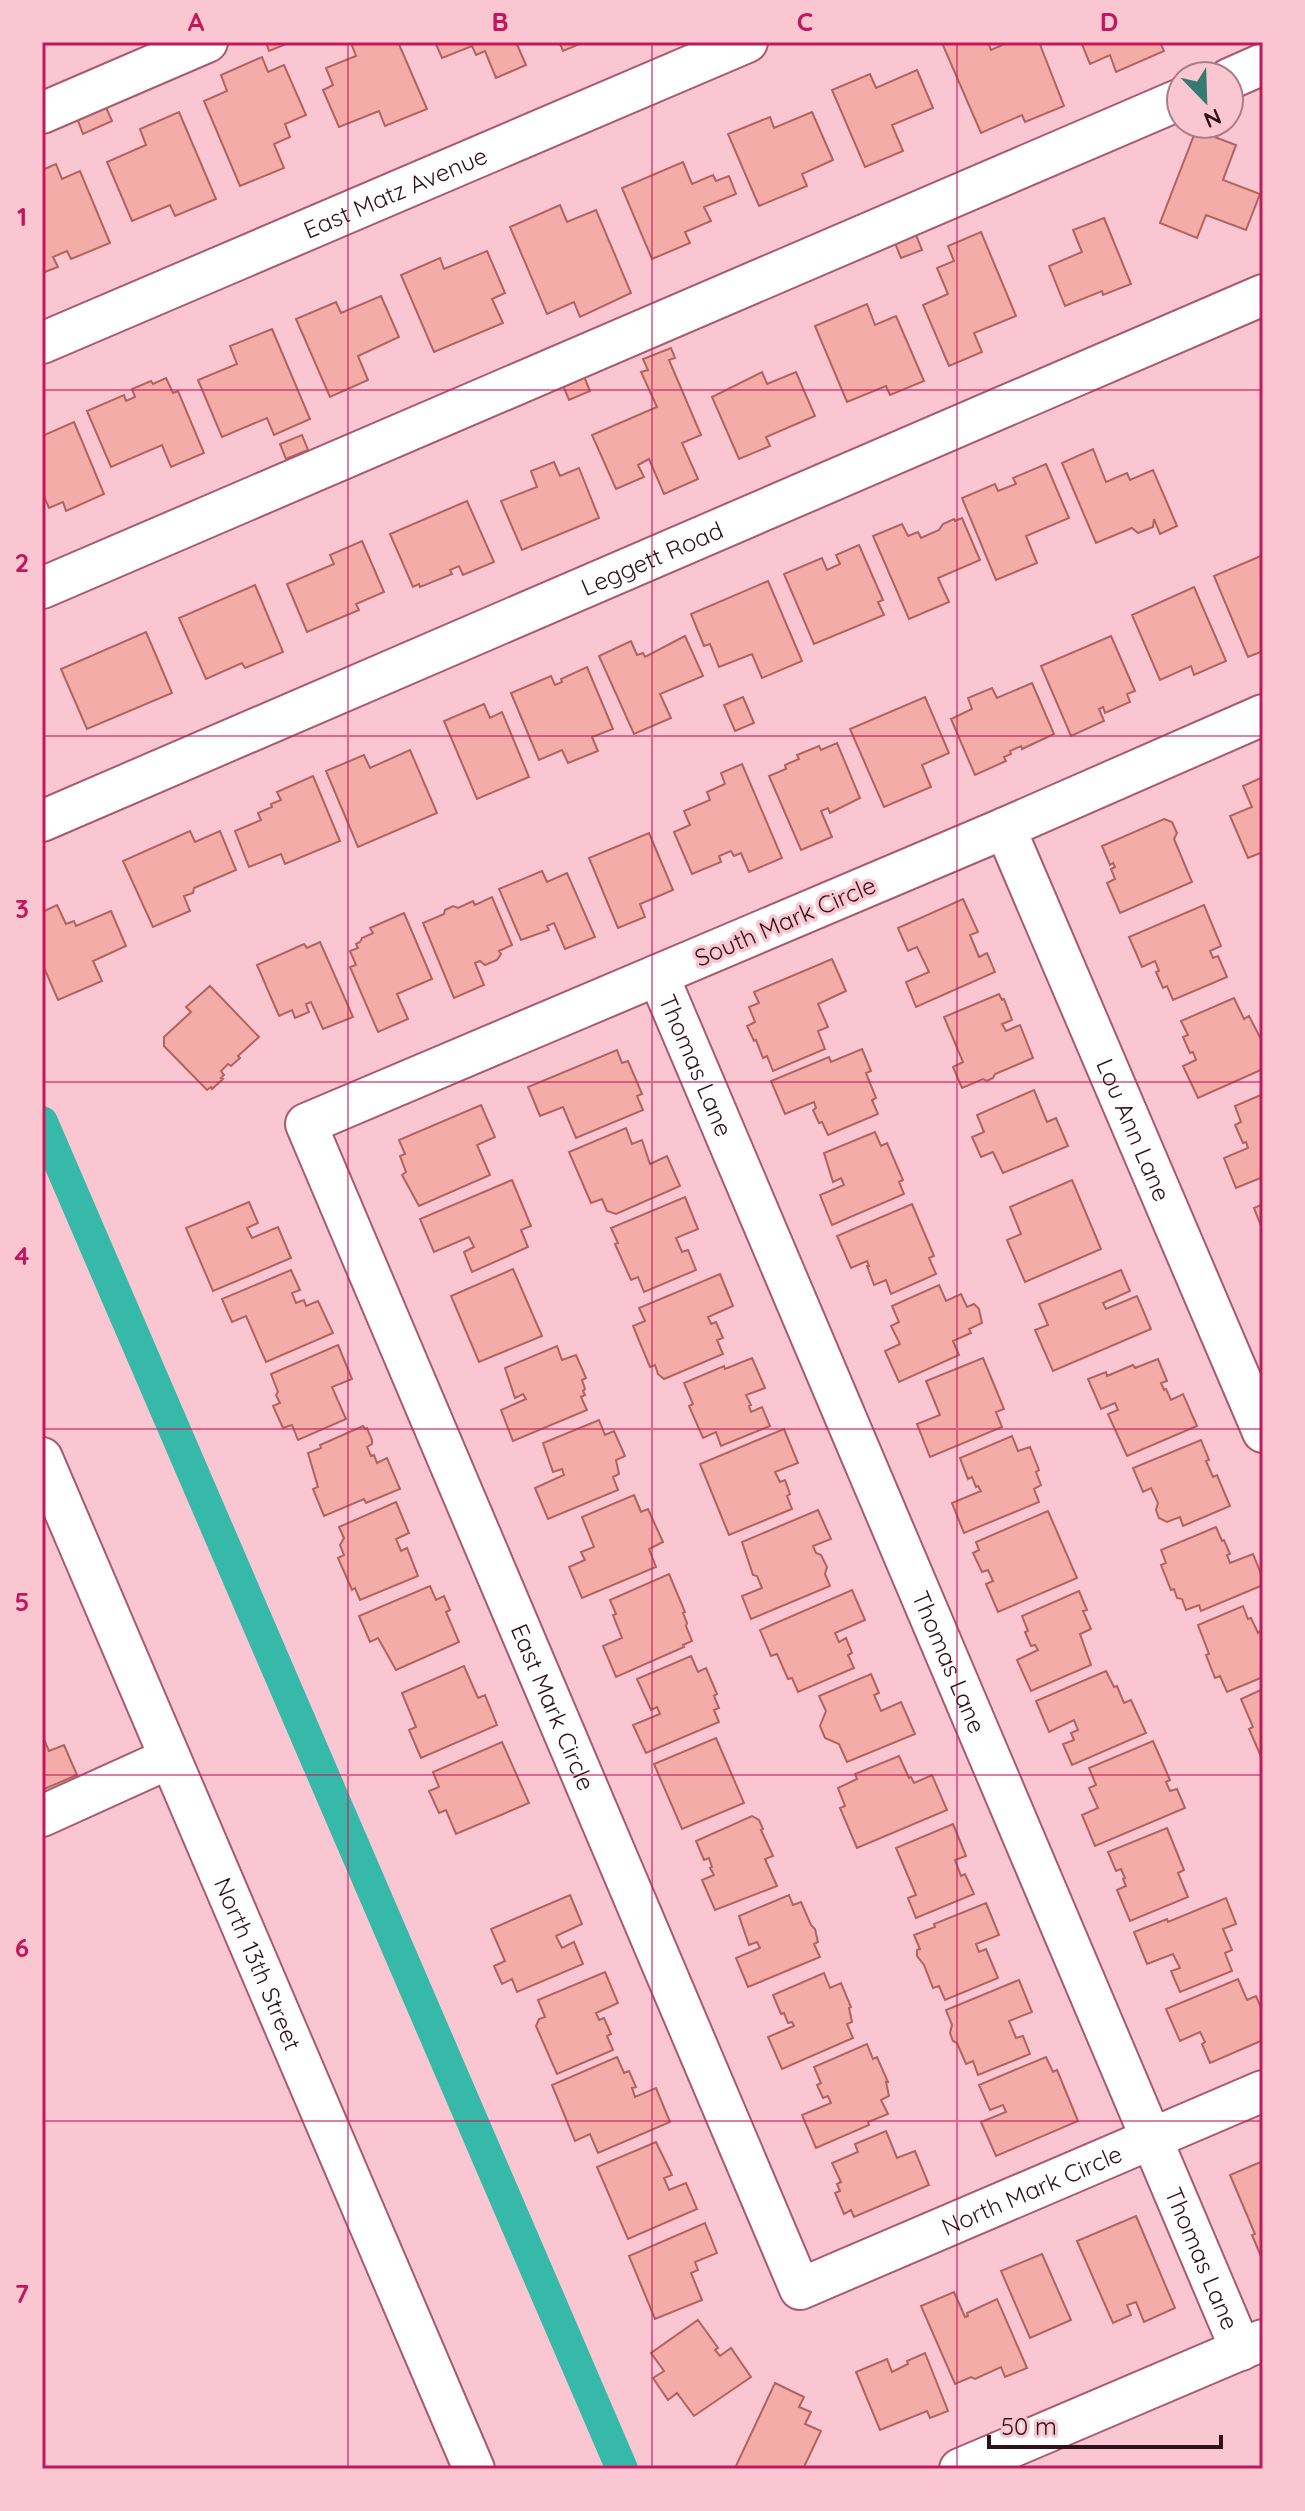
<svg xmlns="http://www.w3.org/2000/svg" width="1305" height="2511" font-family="Quicksand,sans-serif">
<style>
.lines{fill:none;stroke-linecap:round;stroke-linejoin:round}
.canal{stroke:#37b9aa;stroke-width:32}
.building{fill:#f3aca7;stroke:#b1635f;stroke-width:2}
.minor-casing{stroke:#a85b6f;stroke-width:44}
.minor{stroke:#fff;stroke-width:40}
.grid{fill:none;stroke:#c2185b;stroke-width:2;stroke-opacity:0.55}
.labels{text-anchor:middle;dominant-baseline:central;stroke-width:7;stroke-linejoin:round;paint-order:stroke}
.street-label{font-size:24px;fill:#30111a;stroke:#fac6d1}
.neatline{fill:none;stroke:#c2185b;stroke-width:3}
.grid-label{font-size:26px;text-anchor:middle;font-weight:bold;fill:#c2185b}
</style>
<rect width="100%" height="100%" fill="#fac6d1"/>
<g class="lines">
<path class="canal" d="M42 1122 622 2469"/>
</g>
<path class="building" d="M266 42H283L284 45 269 51Z
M398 42 427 109 385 126 379 111 339 127 323 90 333 85 326 68 356 56 351 43 353 42Z
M435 42H516L526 65 496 78 485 51 476 55 472 46 442 58Z
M559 42H584L563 51Z
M988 42 991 50 1009 42H1039L1064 106 1025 122 1022 115 981 133 942 43Z
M1081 42H1160L1164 51 1116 72 1110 55 1090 64Z
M262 57 268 72 284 65 306 115 285 124 290 137 274 144 284 168 240 186 204 101 227 91 221 75Z
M917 70 933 108 892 125 903 151 865 167 832 90 870 74 876 88Z
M105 105 112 121 83 134 77 118Z
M179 112 216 199 175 216 170 205 132 221 107 162 146 145 140 129Z
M812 112 833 160 802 174 807 186 759 206 728 134 770 117 774 128Z
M1196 130 1236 145 1223 180 1260 194 1246 230 1206 215 1197 238 1160 223Z
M683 162 692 184 713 175 716 181 729 176 736 194 704 207 711 221 685 232 690 243 652 259 622 188Z
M56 164 62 179 80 171 110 243 71 259 67 251 53 257 58 267 42 273V170Z
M560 205 567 222 596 210 631 293 580 317 574 302 547 314 510 227Z
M1104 218 1131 284 1103 295 1102 291 1065 306 1049 266 1082 252 1073 230Z
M981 232 1016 316 974 333 982 352 949 366 923 305 948 294 937 268 954 261 948 246Z
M916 235 922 250 901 258 895 243Z
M487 251 505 293 492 299 503 323 434 352 401 275 440 258 444 269Z
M381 296 399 337 358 356 368 380 330 397 296 319 336 302 341 313Z
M867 304 875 325 896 316 924 381 890 395 886 386 847 402 815 326Z
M272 329 310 419 274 435 267 418 222 437 198 380 237 364 230 346Z
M671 348 675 358 669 360 701 435 682 443 698 479 664 494 649 459 638 465 644 477 616 489 592 435 657 407 641 372 648 370 643 359Z
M762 372 767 384 796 372 815 416 766 437 770 446 739 459 712 397Z
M583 374 590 391 569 400 562 383Z
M166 378 173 393 178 391 204 453 171 467 162 445 111 467 87 411 124 395 126 401 135 397 132 389 151 381 153 384Z
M74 422 104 494 66 511 63 502 49 508 42 492V445L44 444 42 436Z
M302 435 308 450 286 459 280 444Z
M1093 449 1106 482 1127 473 1130 480 1153 470 1177 526 1160 534 1154 519 1153 527 1138 533 1132 528 1096 543 1062 463Z
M554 462 560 476 579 468 599 518 522 550 501 501 537 487 531 471Z
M1046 464 1069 518 1026 536 1037 563 996 580 962 498 995 484 998 491 1016 484 1013 478Z
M467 501 494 562 463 575 459 566 450 570 452 574 420 587 419 584 413 587 390 534Z
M962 518 980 560 938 578 949 602 909 619 873 536 902 524 908 536 918 532 921 538 939 530 943 524 954 519 955 521Z
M362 541 384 592 356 604 359 610 307 632 287 584 334 564 330 555Z
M859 545 883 600 878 602 884 615 814 644 784 574 822 558 827 570 840 564 836 555Z
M1263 555V651L1248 657 1214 576Z
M768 581 802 661 762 678 752 654 719 667 710 644 704 646 691 614Z
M255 585 283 652 245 668 242 663 206 679 179 618Z
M1194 587 1226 661 1194 675 1191 666 1160 680 1132 615Z
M146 632 172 693 87 729 61 669Z
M685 636 703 676 660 694 671 718 634 734 599 656 631 641 637 655 643 653 645 657Z
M1111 636 1135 691 1127 694 1130 702 1105 713 1103 707 1099 709 1104 721 1071 736 1041 666Z
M587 667 613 729 592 737 598 751 568 763 562 750 539 760 511 693 551 676 555 685 562 682 561 679Z
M1032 683 1054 734 1022 749 1021 746 1010 751 1011 754 1004 757 1006 761 975 775 951 719 972 709 968 698 992 688 997 698Z
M743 697 754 723 735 731 724 705Z
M925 697 949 753 922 765 931 787 884 807 850 729Z
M484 704 490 718 502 712 529 777 477 799 444 721Z
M837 743 860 798 830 813 828 808 821 811 832 837 801 850 769 776 786 769 785 765 799 759 797 755 819 746 821 750Z
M410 750 437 813 358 847 326 771 364 755 370 768Z
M742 764 782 858 749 872 741 853 734 856 731 851 719 856 721 862 692 874 674 832 690 825 684 811 710 800 707 792 725 784 721 773Z
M313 776 340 841 285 864 281 854 249 867 235 831 261 820 258 813 272 807 271 804 281 800 277 792Z
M1263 777V852L1248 858 1230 816 1252 807 1243 786Z
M1164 819 1172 822 1177 833 1174 839 1192 882 1120 913 1107 883 1115 879 1111 869 1115 867 1113 863 1110 865 1102 846Z
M190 831 195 842 220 831 236 870 194 888 193 893 184 896 190 911 153 927 123 861Z
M649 833 673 890 640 904 645 917 618 928 589 858Z
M542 871 547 882 567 873 595 937 565 949 554 923 547 926 549 930 521 940 499 889Z
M492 897 512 945 499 951 501 954 497 960 485 965 480 961 475 963 484 985 454 998 423 923 444 914 445 910 453 906 458 908 473 901 475 905Z
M963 899 978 932 970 935 979 957 987 953 995 972 916 1007 906 982 929 972 917 947 908 951 898 928Z
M57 905 66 924 74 921 76 926 111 911 126 946 93 961 102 981 58 1000 42 963V912Z
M1204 905 1221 946 1210 951 1213 958 1218 956 1227 977 1173 1000 1167 986 1163 988 1156 972 1159 971 1155 961 1142 967 1129 937Z
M404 913 432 979 397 994 408 1019 378 1032 350 967 356 965 350 951 358 948 356 944 360 942 362 938 373 933 370 928Z
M320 942 353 1017 323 1029 311 1002 306 1004 309 1012 295 1018 292 1010 279 1016 257 965 304 944 307 948Z
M832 959 846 991 818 1004 828 1027 818 1031 825 1049 773 1071 767 1056 763 1058 756 1040 754 1041 747 1026 755 1022 749 1007 759 1003 754 992Z
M210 986 259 1037 238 1056 240 1058 231 1066 228 1064 221 1071 224 1075 221 1078 223 1079 212 1089 211 1087 207 1090 164 1046V1037L191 1012 186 1007Z
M999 994 1002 1000 1004 999 1012 1020 1002 1024 1006 1031 1020 1025 1033 1058 995 1074 993 1078 987 1081 983 1079 962 1088 953 1067 963 1062 944 1017Z
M1234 998 1244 1019 1249 1016 1263 1043V1069L1198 1098 1183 1066 1196 1060 1193 1052 1190 1053 1183 1037 1188 1035 1181 1021Z
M862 1049 871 1071 866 1073 876 1098 872 1100 878 1114 828 1135 822 1122 819 1123 813 1110 816 1108 814 1102 785 1114 771 1081 829 1057 831 1062Z
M617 1050 622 1063 628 1061 642 1094 637 1096 643 1110 576 1138 563 1107 540 1116 528 1087Z
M1034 1090 1047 1122 1056 1118 1068 1146 1003 1173 993 1152 981 1157 972 1137 984 1132 977 1115Z
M1263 1094V1177L1236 1188 1224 1158 1248 1148 1246 1142 1243 1143 1235 1125 1241 1122 1235 1106Z
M481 1105 495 1137 477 1145 490 1175 419 1206 402 1175 406 1172 400 1156 405 1154 399 1140Z
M626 1128 632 1144 642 1140 650 1164 667 1156 680 1186 616 1214 607 1211 602 1199 591 1203 569 1152Z
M875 1132 881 1146 887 1143 903 1180 899 1182 904 1194 832 1225 820 1195 844 1185 841 1178 833 1182 824 1153Z
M512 1180 531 1226 521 1230 528 1247 472 1272 464 1252 474 1247 469 1237 434 1252 420 1219Z
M1072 1180 1101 1249 1025 1282 1007 1240 1021 1234 1010 1207Z
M685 1197 698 1229 676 1238 682 1252 688 1250 696 1270 644 1292 638 1277 631 1280 615 1244 618 1243 611 1228Z
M249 1202 258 1223 247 1228 252 1238 278 1227 291 1258 213 1291 186 1228Z
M912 1204 934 1256 929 1258 936 1274 891 1294 886 1280 874 1285 867 1266H869L867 1261 851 1268 837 1236Z
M1263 1204V1231L1254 1208Z
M513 1269 542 1336 479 1362 451 1296Z
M291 1270 300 1290 292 1293 296 1303 304 1300 306 1306 318 1301 333 1333 266 1362 246 1316 232 1322 222 1299Z
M1121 1270 1130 1291 1103 1303 1106 1309 1137 1296 1151 1329 1053 1371 1035 1330 1048 1325 1039 1304Z
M720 1274 733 1306 708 1317 711 1324 716 1322 723 1338 717 1340 723 1354 664 1379 658 1374 655 1365 650 1367 633 1326 645 1321 639 1308Z
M939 1285 946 1301 961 1294 967 1307 974 1304 979 1309 982 1323 969 1329 971 1333 953 1341 959 1355 899 1382 885 1351 900 1344 891 1326 899 1322 892 1306Z
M338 1345 352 1379 332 1387 346 1419 298 1440 292 1425 283 1428 273 1406 280 1403 276 1395 278 1392 271 1374Z
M557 1346 562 1360 576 1355 586 1378 582 1380 585 1389 583 1391 585 1395 581 1397 587 1410 513 1441 501 1410 526 1399 523 1394 515 1398 505 1368Z
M752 1358 765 1388 746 1395 751 1405 749 1406 751 1412 762 1407 770 1426 721 1446 716 1432 703 1438 689 1406 693 1404 684 1383 724 1366 725 1369Z
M983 1358 1004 1409 996 1412 1002 1427 930 1457 917 1424 940 1415 926 1381Z
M1158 1359 1167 1381 1161 1383 1164 1390 1166 1389 1171 1400 1183 1394 1197 1426 1127 1456 1108 1414 1118 1410 1115 1403 1101 1409 1088 1379 1106 1372 1107 1376 1133 1365 1135 1368Z
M599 1420 605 1435 614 1431 625 1456 616 1460 619 1474 613 1477 618 1490 548 1519 535 1488 564 1475 562 1469 553 1472 543 1443Z
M363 1426 365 1429 367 1428 372 1440V1444L367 1447 371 1456 374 1455 377 1463 387 1458 400 1489 366 1503 364 1499 324 1516 313 1489 318 1487 308 1453 321 1448 320 1445Z
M784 1429 798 1463 775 1472 780 1482 785 1480 790 1494 787 1496 792 1509 729 1535 700 1464Z
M1012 1436 1018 1451 1030 1447 1039 1470 1036 1472 1041 1485 1034 1489 1039 1502 964 1533 952 1503 981 1491 978 1486 976 1487 972 1477 968 1479 960 1458Z
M1201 1440 1209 1460 1206 1461 1213 1477 1217 1475 1230 1506 1183 1526 1180 1517 1167 1522 1159 1518 1156 1510 1158 1503 1151 1488 1143 1492 1133 1468Z
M634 1495 641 1512 648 1509 663 1542 649 1549 656 1567 582 1598 569 1567 585 1560 581 1552 594 1547 582 1517Z
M396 1502 409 1533 396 1539 401 1551 407 1548 418 1576 360 1600 355 1588 352 1590 338 1558 344 1555 340 1545 344 1538 339 1527Z
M818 1510 831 1539 813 1546 816 1553 821 1555 827 1567 825 1574 830 1586 751 1619 742 1596 762 1588 757 1576 753 1575 742 1542Z
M1048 1511 1077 1578 998 1612 986 1584 993 1581 988 1570 982 1572 973 1553 979 1550 976 1542Z
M1216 1527 1222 1541 1224 1540 1230 1554 1227 1555 1230 1563 1253 1554 1263 1579V1585L1201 1611 1199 1605 1186 1610 1182 1599 1177 1598 1174 1589 1171 1590 1161 1565 1166 1563 1161 1550Z
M669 1574 685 1612 683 1613 687 1623 686 1626 692 1641 683 1645 684 1647 616 1677 603 1646 622 1638 613 1615 616 1614 610 1600Z
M430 1586 436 1600 444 1596 450 1610 446 1612 459 1642 396 1670 378 1638 370 1642 359 1616Z
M852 1590 865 1620 835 1633 839 1642 846 1638 852 1653 848 1655 854 1668 798 1692 792 1678 788 1679 777 1654 771 1656 760 1630Z
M1079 1591 1087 1610 1083 1611 1091 1629 1080 1634 1091 1665 1031 1691 1017 1660 1038 1650 1035 1645 1031 1646 1025 1632 1028 1631 1022 1616Z
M1243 1606 1248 1619 1251 1618 1258 1633 1260 1631 1263 1638V1677L1227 1692 1220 1676 1215 1678 1206 1655 1209 1654 1198 1625Z
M691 1656 698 1672 706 1668 717 1694 714 1696 719 1708 714 1710 719 1722 646 1753 633 1725 660 1714 657 1707 651 1710 637 1679Z
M464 1666 478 1698 485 1695 497 1725 421 1758 409 1730 416 1727 402 1693Z
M1106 1671 1114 1687 1117 1686 1124 1703 1131 1700 1146 1733 1072 1765 1063 1744 1074 1740 1071 1733 1078 1730 1074 1720 1049 1732 1036 1701Z
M871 1674 879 1693 874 1695 881 1711 901 1702 915 1734 847 1762 839 1744 825 1738 820 1726 826 1711 819 1696Z
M1263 1689V1761L1249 1729 1253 1727 1241 1699Z
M42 1735 49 1751 64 1745 77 1775 42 1790Z
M716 1738 744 1803 682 1829 654 1764Z
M1153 1741 1170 1780 1166 1782 1170 1791 1177 1789 1185 1808 1095 1846 1082 1815 1098 1808 1089 1788 1096 1785 1089 1768Z
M502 1742 529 1803 456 1834 446 1810 439 1813 429 1791 439 1787 433 1772Z
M899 1756 909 1778 911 1777 914 1783 932 1775 947 1810 857 1848 840 1808 845 1806 838 1788 857 1779 855 1774Z
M752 1816 759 1820 763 1829 761 1830 773 1856 765 1859 777 1886 715 1910 702 1880 714 1875 710 1868 712 1867 709 1858 704 1860 696 1841Z
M953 1824 966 1856 955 1860 961 1876 965 1874 974 1894 916 1918 908 1898 916 1895 896 1848Z
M1167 1828 1184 1870 1178 1873 1188 1897 1130 1921 1117 1890 1126 1886 1123 1879 1125 1878 1121 1869 1116 1871 1108 1852Z
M570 1895 582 1924 556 1936 562 1948 574 1942 583 1964 517 1992 512 1979 502 1984 494 1966 505 1961 491 1929Z
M789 1895 793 1905 801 1902 811 1925 815 1929 818 1942 814 1944 820 1957 748 1987 736 1958 760 1948 757 1942 749 1945 739 1916Z
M1226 1898 1236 1924 1223 1929 1232 1950 1225 1953 1232 1971 1180 1992 1171 1971 1180 1968 1173 1954 1147 1964 1134 1932 1167 1919 1168 1922Z
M986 1903 999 1935 976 1944 979 1952 986 1949 998 1978 945 2000 939 1986 933 1988 924 1965 917 1956V1950L920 1949 914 1935 935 1927 934 1924Z
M605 1972 618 2003 596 2013 599 2020 604 2018 611 2034 607 2036 613 2050 557 2074 536 2026 539 2019 545 2017 538 2000Z
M824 1973 830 1988 841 1983 851 2007 849 2008 852 2022 847 2024 853 2038 782 2069 768 2037 794 2026 792 2022 788 2023 784 2013 781 2014 773 1995Z
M1238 1979 1247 2000 1256 1996 1263 2012V2040L1210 2063 1202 2044 1205 2042 1200 2032 1180 2041 1166 2009Z
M1019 1980 1032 2012 1009 2021 1016 2038 1023 2036 1030 2054 978 2075 973 2061 966 2064 957 2043 953 2041 950 2033 952 2025 946 2010Z
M867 2044 873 2059 877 2057 888 2082H886L889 2096 881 2100 888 2114 868 2122 869 2125 816 2148 802 2115 831 2103 828 2096 823 2098 817 2085 821 2083 814 2067Z
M617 2057 624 2073 629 2071 636 2087 632 2088 635 2097 656 2088 670 2122 598 2153 590 2134 575 2141 552 2085Z
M1046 2057 1053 2072 1057 2070 1078 2121 996 2156 981 2122 1006 2112 1003 2105 990 2110 979 2085Z
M886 2131 897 2158 915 2151 929 2185 854 2217 851 2210 844 2214 835 2193 840 2191 837 2184 841 2182 832 2163 858 2152 855 2144Z
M656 2142 672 2175 664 2178 669 2190 686 2183 697 2209 628 2239 597 2167Z
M1263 2161V2261L1252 2235 1255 2234 1230 2175Z
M1136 2216 1175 2308 1144 2322 1136 2302 1127 2305 1131 2315 1113 2323 1077 2241Z
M705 2223 717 2253 695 2262 698 2270 691 2273 702 2300 655 2319 629 2256Z
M1042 2254 1071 2320 1030 2338 1001 2271Z
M954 2292 965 2317 968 2316 967 2313 997 2299 1027 2368 1005 2377 1001 2367 975 2379 971 2377 955 2384 921 2306Z
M698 2320 718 2348 715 2350 720 2356 731 2348 751 2377 694 2416 677 2393 668 2400 653 2378 664 2371 651 2353Z
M925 2353 948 2411 930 2418 927 2411 880 2430 856 2372 887 2359 892 2372 908 2364 907 2361Z
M775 2383 804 2397 799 2407 811 2412 805 2424 821 2431 803 2469H737L735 2468Z"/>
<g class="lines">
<defs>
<g id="minor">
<path d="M1229 79 1263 64"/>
<path d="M42 113 207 42"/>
<path id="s1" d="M42 343 747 42"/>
<path d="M42 588 1181 99"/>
<path id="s2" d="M1263 715 1005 828 306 1124 800 2289 1263 2091"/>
<path id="s3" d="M42 821 1263 295"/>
<path id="s4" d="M1005 828 1263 1432"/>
<path id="s5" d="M658 975 1241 2350"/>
<path id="s6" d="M42 1458 474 2469"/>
<path d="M42 1816 170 1758"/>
<path d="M960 2469 1263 2340"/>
</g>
</defs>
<use href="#minor" class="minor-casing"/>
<use href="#minor" class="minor"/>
</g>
<path class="grid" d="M348 42V2469M652 42V2469M957 42V2469M42 390H1263M42 736H1263M42 1082H1263M42 1429H1263M42 1775H1263M42 2121H1263"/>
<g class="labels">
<g class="street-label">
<text stroke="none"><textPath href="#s1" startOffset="384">East Matz Avenue</textPath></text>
<text stroke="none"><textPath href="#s3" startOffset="664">Leggett Road</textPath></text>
<text transform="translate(785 921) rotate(-23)">South Mark Circle</text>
<text stroke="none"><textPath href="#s5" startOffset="98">Thomas Lane</textPath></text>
<text stroke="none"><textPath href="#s4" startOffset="328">Lou Ann Lane</textPath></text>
<text stroke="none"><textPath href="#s5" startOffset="746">Thomas Lane</textPath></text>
<text stroke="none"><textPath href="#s2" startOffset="1674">East Mark Circle</textPath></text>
<text stroke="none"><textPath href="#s6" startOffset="550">North 13th Street</textPath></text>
<text stroke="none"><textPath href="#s2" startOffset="2558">North Mark Circle</textPath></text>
<text stroke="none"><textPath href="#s5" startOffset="1394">Thomas Lane</textPath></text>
</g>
</g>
<rect width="1305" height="2511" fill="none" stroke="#fac6d1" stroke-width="88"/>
<g transform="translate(1205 100) rotate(157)"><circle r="38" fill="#fac6d1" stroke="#a97e88" stroke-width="2"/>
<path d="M0-6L14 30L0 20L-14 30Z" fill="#357b72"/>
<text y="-12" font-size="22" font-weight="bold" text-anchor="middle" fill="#30111a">N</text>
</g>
<path d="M989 2435v12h232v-12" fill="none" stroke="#30111a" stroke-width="4"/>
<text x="1001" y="2435" font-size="24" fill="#30111a" stroke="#fac6d1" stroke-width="6" paint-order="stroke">50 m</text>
<rect x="44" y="44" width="1217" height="2423" class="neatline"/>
<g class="grid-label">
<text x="196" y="31">A</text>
<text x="500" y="31">B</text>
<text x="805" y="31">C</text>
<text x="1109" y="31">D</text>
<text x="22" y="226">1</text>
<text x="22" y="572">2</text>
<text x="22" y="918">3</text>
<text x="22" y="1265">4</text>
<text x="22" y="1611">5</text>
<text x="22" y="1957">6</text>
<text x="22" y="2303">7</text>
</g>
</svg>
